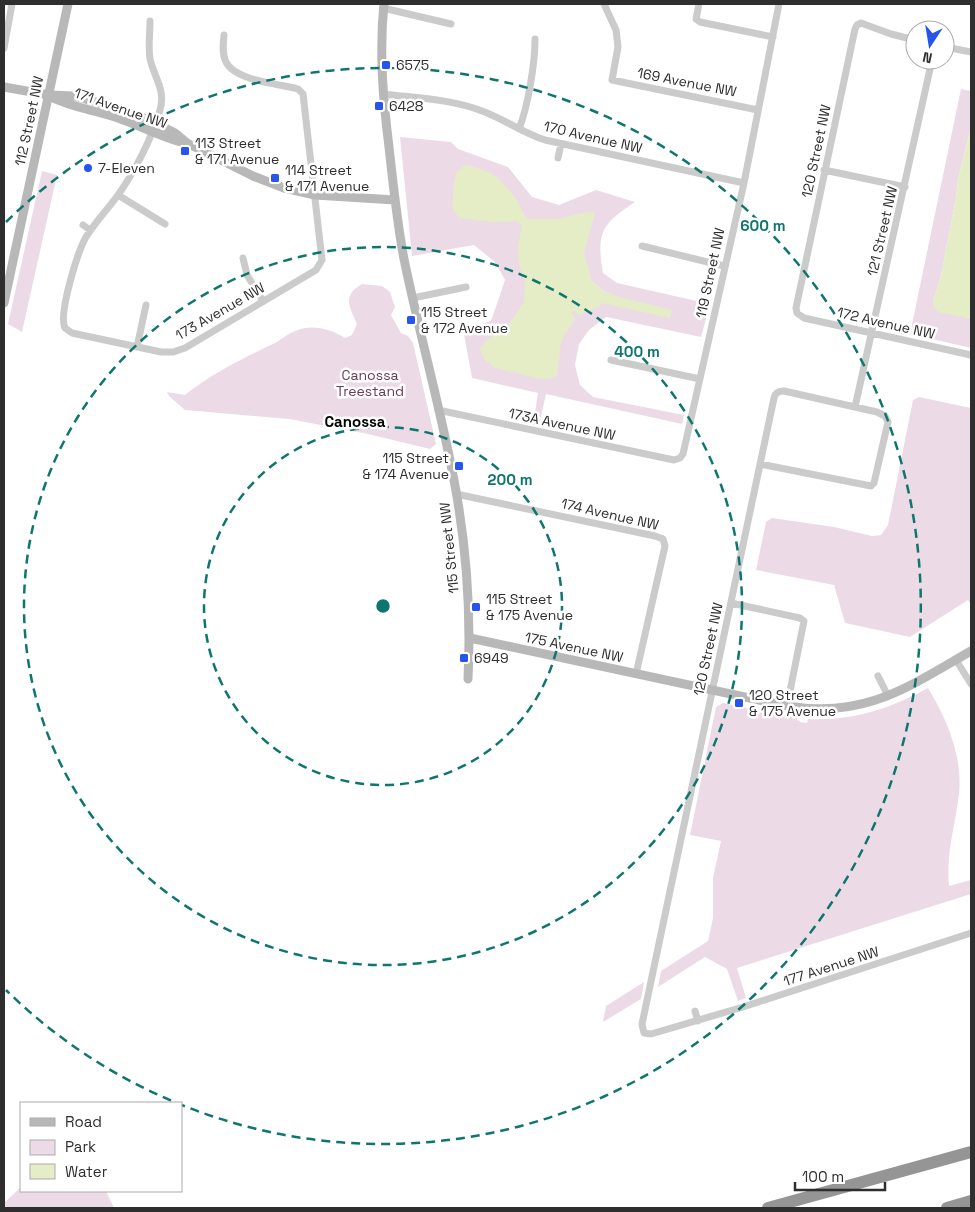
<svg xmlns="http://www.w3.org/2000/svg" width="975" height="1212" font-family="'Space Grotesk',sans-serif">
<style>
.green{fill:#ecdbe7}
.water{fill:#e4edc6}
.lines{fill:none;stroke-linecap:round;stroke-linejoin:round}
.street{stroke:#cbcbcb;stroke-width:7}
.secondary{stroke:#b8b8b8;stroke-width:9}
.highway{stroke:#959595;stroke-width:12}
.ring{fill:none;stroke:#0f766e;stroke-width:2.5;stroke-dasharray:9 6}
.poi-dot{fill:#2854ee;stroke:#fff;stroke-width:2}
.labels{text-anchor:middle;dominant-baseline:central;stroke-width:5;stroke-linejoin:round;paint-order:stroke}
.poi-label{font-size:14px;fill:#2e2e2e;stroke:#fff;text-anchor:start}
.street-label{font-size:14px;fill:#2e2e2e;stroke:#fff}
.park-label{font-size:14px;fill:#6c3959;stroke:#fff}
.neighbourhood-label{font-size:15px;font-weight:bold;fill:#000;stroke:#fff}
.centre{fill:#0f766e;stroke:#fff;stroke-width:2.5}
.ring-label{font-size:15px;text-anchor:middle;font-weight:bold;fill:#0f766e;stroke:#fff;stroke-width:5;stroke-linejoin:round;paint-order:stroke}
</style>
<rect width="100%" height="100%" fill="#fff"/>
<path class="green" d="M961 89 971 91V127L958 179 956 198 941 276 933 302 968 318 971 317V348L910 334Z
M400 137 451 142 458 149 508 167 532 197 559 205 596 190 635 202C602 224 596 232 603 273L617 283 710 304 701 337 606 317 589 330 579 344 575 365 580 385 593 397 684 415 682 424 546 394 539 425H533L538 393 472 378 463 329 491 321 505 280 495 262 474 245 412 256Z
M42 171 57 175 22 332 8 324Z
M362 284 382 286 390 292 395 307 391 315 401 333 408 336 413 343 436 444 430 449 368 434 289 419 185 410 169 396 167 392 185 395C213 373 243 358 275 343 282 339 290 332 298 330 314 324 332 330 345 338L352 335 357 324C349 306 342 296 362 284Z
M919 397 971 408V605L968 600 910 637 845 623 834 585 756 570 766 522 772 518 834 527 872 536 881 535 888 525 913 400Z
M928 688C947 719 963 757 959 794 955 828 946 851 949 886L971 880V894L737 968 746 998 738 1001 727 969 705 957 658 987 661 971 708 941 713 918V878L721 841 690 835 716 707 723 703 797 718V720L800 721V722L807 723 808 719C852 721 890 709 928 688Z
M644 982 641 999 603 1022 606 1006Z
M21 1187V1191H106L114 1208H4V1203Z"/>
<path class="water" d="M971 127V317L968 318 938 312 934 307 933 302 941 276 956 198 958 179Z
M465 165C491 169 504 181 518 202 521 208 523 214 528 219H557L587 212 595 213 584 253 592 281 604 291 623 298 672 310 670 318 602 303 598 307 578 315 575 310 571 312 575 319 561 341 557 376 547 379 537 378 495 368 484 359 480 349 486 341 507 327 524 302 525 283 519 264 518 247 522 225 517 221 494 222 459 218 452 207 454 183 457 171Z"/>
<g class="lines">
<path class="street" d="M604 4 616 30 618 47 612 80 758 110
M699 4 696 19 700 22 773 37
M383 8 451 24
M150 21C150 34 148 47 150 59 154 77 166 90 160 110 152 138 135 171 118 195 108 209 95 222 86 237 78 251 58 314 65 328L72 333 161 352H173L185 348 316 270 322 260 303 94 298 89C280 84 235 81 226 62 222 54 223 44 224 35
M915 40 891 34 861 23 857 25 855 29 796 308 797 313 804 318 971 355
M945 47 971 52
M4 48 12 4
M383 94C416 98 451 99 482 111 504 119 523 133 545 140L744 183
M519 129C528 106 535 64 535 39
M558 158 561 144
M824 170 905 187
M118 195 165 224
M83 225 90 230
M642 246 724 266
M243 258 247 275 263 301
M413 298 466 287
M137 347 146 305
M611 360 700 379
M855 407 932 60
M438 410 674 460 680 458 683 454 744 183 779 4
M760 464 871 486 874 483 888 422 885 416 877 412 784 391C779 391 775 393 774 398 732 594 692 790 650 986L642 1024 644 1033 651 1034 743 1007 971 933
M456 494 655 536 663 539 665 546 636 674
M731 603 800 618 804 621 787 706
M956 660 971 684
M878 676 888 696
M695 1011 698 1021"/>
<path class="secondary" d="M384 4C379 52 383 99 389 147 393 184 397 222 404 259 420 337 442 413 456 491 467 553 471 616 468 679
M4 87 49 95 74 96 125 110 155 123 175 133 187 143 253 176 284 188 315 195 395 200
M51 97C71 107 93 110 115 117 139 125 161 137 185 143
M4 303 68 4
M470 638 787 706C865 719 908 687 971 651"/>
<path class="highway" d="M768 1208 971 1152
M947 1208 971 1201"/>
</g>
<g class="ring">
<circle cx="383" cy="606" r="179"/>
<circle cx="383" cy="606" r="359"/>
<path d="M6 222A538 538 0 1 1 6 990"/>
</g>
<g class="poi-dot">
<rect x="381" y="60" width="10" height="10" rx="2.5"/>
<rect x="374" y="101" width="10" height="10" rx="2.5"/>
<rect x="180" y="146" width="10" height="10" rx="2.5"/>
<circle cx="88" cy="168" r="5"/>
<rect x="270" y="173" width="10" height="10" rx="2.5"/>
<rect x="406" y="315" width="10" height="10" rx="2.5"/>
<rect x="454" y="461" width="10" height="10" rx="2.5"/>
<rect x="471" y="602" width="10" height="10" rx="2.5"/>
<rect x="459" y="653" width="10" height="10" rx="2.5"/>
<rect x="734" y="698" width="10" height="10" rx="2.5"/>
</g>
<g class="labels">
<g class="poi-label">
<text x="396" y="65">6575</text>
<text x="389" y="106">6428</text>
<text x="195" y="143">113 Street<tspan x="195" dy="16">&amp; 171 Avenue</tspan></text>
<text x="98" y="168">7-Eleven</text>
<text x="285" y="170">114 Street<tspan x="285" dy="16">&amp; 171 Avenue</tspan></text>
<text x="421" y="312">115 Street<tspan x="421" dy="16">&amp; 172 Avenue</tspan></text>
<text x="449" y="458" text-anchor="end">115 Street<tspan x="449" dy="16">&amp; 174 Avenue</tspan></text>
<text x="486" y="599">115 Street<tspan x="486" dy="16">&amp; 175 Avenue</tspan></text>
<text x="474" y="658">6949</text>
<text x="749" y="695">120 Street<tspan x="749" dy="16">&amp; 175 Avenue</tspan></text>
</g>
<g class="street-label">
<text transform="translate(687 82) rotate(11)">169 Avenue NW</text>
<text transform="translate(121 108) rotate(19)">171 Avenue NW</text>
<text transform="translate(29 121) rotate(-78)">112 Street NW</text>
<text transform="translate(593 137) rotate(13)">170 Avenue NW</text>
<text transform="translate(816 151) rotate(-78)">120 Street NW</text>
<text transform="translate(882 231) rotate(-77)">121 Street NW</text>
<text transform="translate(710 273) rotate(-78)">119 Street NW</text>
<text transform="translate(220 311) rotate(-30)">173 Avenue NW</text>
<text transform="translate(886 323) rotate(13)">172 Avenue NW</text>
<text transform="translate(562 424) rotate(12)">173A Avenue NW</text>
<text transform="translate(610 514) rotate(13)">174 Avenue NW</text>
<text transform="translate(449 548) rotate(-96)">115 Street NW</text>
<text transform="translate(574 647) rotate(12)">175 Avenue NW</text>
<text transform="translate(708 649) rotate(-78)">120 Street NW</text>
<text transform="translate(831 966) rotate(-18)">177 Avenue NW</text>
</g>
<g class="park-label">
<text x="370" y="375">Canossa<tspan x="370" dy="16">Treestand</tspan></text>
</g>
<g class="neighbourhood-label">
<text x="355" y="421">Canossa</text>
</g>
</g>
<circle cx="383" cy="606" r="8" class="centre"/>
<g class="ring-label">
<text x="763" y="231">600 m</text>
<text x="637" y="357">400 m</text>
<text x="510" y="485">200 m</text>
</g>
<rect width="975" height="1212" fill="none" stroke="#2e2e2e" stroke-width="10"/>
<rect x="20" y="1102" width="162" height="90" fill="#ffffff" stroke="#ababab"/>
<rect x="30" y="1118" width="25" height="8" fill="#b8b8b8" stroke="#ababab"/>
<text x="65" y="1127" font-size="15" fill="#2e2e2e">Road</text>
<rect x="30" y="1140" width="25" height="15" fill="#ecdbe7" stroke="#ababab"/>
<text x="65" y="1152" font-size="15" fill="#2e2e2e">Park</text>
<rect x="30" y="1164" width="25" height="15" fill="#e4edc6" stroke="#ababab"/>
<text x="65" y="1177" font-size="15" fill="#2e2e2e">Water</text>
<g transform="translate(930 45) rotate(192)"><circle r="24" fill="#ffffff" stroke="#ababab"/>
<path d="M0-4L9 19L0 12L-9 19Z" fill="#2854ee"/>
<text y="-8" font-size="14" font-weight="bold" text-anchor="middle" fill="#2e2e2e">N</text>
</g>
<path d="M795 1182v8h90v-8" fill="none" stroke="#2e2e2e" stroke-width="2.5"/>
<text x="802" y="1182" font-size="15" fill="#2e2e2e" stroke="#ffffff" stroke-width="4" paint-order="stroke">100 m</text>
</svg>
